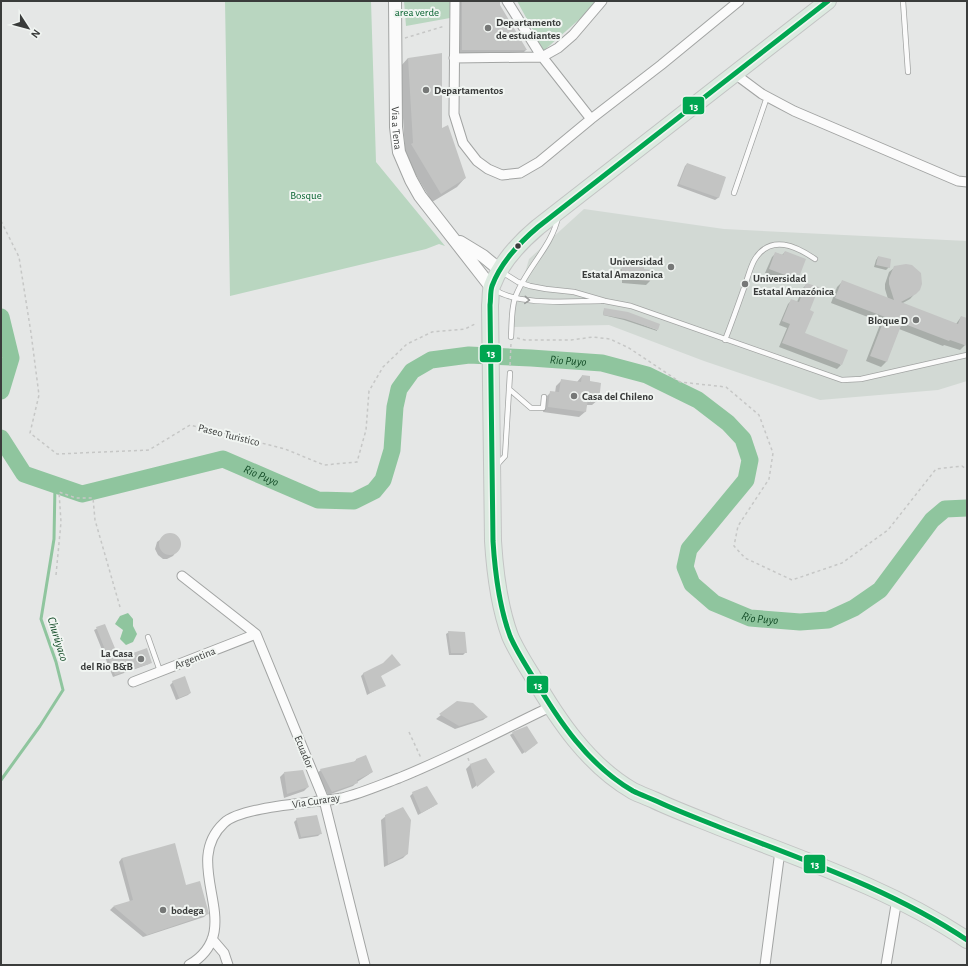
<svg xmlns="http://www.w3.org/2000/svg" width="968" height="966" font-family="'Alegreya Sans',sans-serif">
<style>
.built{fill:#d2d9d4}
.green{fill:#b9d6c0}
.water{fill:#8fc59e}
.shadow{fill:#0003}
.lines{fill:none;stroke-linecap:round;stroke-linejoin:round}
.stream{stroke:#8fc59e;stroke-width:3}
.river{stroke:#8fc59e;stroke-width:17}
.building{fill:#c3c4c3}
.lane-casing{stroke:#a2a4a3;stroke-width:6}
.street-casing{stroke:#a2a4a3;stroke-width:11}
.secondary-casing{stroke:#a2a4a3;stroke-width:14}
.highway-casing{stroke:#c3c4c4;stroke-width:18}
.path{stroke:#c6c7c6;stroke-width:1.5;stroke-dasharray:3 3;stroke-linecap:butt}
.lane{stroke:#fbfbfb;stroke-width:4.5}
.street{stroke:#fbfbfb;stroke-width:9}
.secondary{stroke:#fbfbfb;stroke-width:12}
.highway{stroke:#dceae0;stroke-width:16}
.bus-1-casing{stroke:#f1f5f2;stroke-width:8}
.bus-1{stroke:#00a651;stroke-width:5}
.oneway{stroke:#9a9c9b}
.poi-dot{fill:#767877;stroke:#f1f5f2;stroke-width:1.5}
.bus-dot{fill:#3a3c3b;stroke:#f1f5f2;stroke-width:1.5}
.labels{text-anchor:middle;dominant-baseline:central;stroke-width:4;stroke-linejoin:round;paint-order:stroke}
.park-label{font-size:11px;fill:#06622f;stroke:#f1f5f2}
.poi-label{font-size:11px;font-weight:bold;fill:#3a3c3b;stroke:#f1f5f2;text-anchor:start}
.street-label{font-size:11px;fill:#3a3c3b;stroke:#f1f5f2}
.water-label{font-size:12px;font-style:italic;fill:#134c27;stroke:#f1f5f2}
.line-badge{stroke:#f1f5f2;stroke-width:1.5}
.badge-label{font-size:11px;text-anchor:middle;font-weight:bold;fill:#fff}
</style>
<rect width="100%" height="100%" fill="#e5e7e6"/>
<path class="built" d="M584 209 724 229 967 241V381L938 390 820 400 704 361 609 325 513 327 515 308 529 259Z"/>
<path class="green" d="M225 1H371L376 162 445 246 439 244 426 249 230 296Z
M404 1H450V18L406 26Z
M517 1H600L540 54 535 34Z"/>
<path class="water" d="M128 613 133 619V626L137 634 133 642 126 645 120 639 123 630 115 624 120 616Z"/>
<path class="shadow" d="M453 1H499V6L526 50 518 58H454Z
M408 58 465 178 457 187 432 202 403 153 405 152 400 67Z
M687 164 725 177 718 198 715 200 677 186 685 166Z
M785 252 797 280 793 284 765 273 772 257 776 253 782 255Z
M878 257 889 267 886 270 874 267 876 260Z
M627 264 643 270 650 281 646 285 622 283V280H618L619 271Z
M895 267 919 289 910 299 901 304 956 324 961 317 967 320V340L965 345 960 350 944 345 943 346 899 329 886 362 881 367 866 361 881 322 831 303 837 287 842 282 888 299 885 289V284L889 272Z
M807 284 808 311 804 334 841 365 837 369 779 347 787 328 779 325 788 304 792 300 797 302 803 288Z
M604 310 657 330V331L624 320 603 315Z
M582 376 589 382 600 383 598 400 592 405H586L585 412 579 417 543 412 545 398 551 392 555 393 556 386 562 380 577 382Z
M168 534 175 535 180 541 179 548 173 556 167 559H163L158 555 155 549 157 542Z
M104 625 119 659 151 662 149 664 113 677 94 630Z
M449 632 466 652 463 655H449L446 634Z
M399 665 380 676 385 685 367 695 361 676 364 673Z
M173 682 190 693 188 695 176 700 170 685Z
M457 702 487 717 483 720 455 729 436 719Z
M527 727 535 745 522 754 510 735 513 733Z
M486 759 491 774 472 789 466 769 470 765Z
M356 760 372 772 368 775 357 782 353 786 328 795 317 773 321 770 353 763Z
M284 773 308 787 304 791 284 798 280 777Z
M413 793 434 806 418 815 410 796Z
M386 816 407 854 403 858 384 867 381 820Z
M297 819 321 833 318 836 299 839 294 822Z
M122 858 186 886 207 914 204 917 143 937 110 910 113 907 130 902 119 862Z"/>
<g class="lines">
<path class="stream" d="M1 780 40 726 63 690 56 662 41 619 54 539 55 485"/>
<g class="river">
<path d="M1 317 11 358 1 391"/>
<path id="s1" d="M1 438 24 474 82 494 223 459 318 500 354 501 374 491 383 480 392 450 395 407 399 389 412 371 431 360 469 355 531 358 602 363 647 375 698 400 728 423 743 439 750 460 746 480 689 549 685 567 692 584 714 603 750 618 800 622 828 620 854 608 880 590 932 520 945 509 967 508"/>
</g>
</g>
<path class="building" d="M462 1H500V5L527 50H462Z
M442 53V128L448 125 466 178 441 194 411 144 413 143 408 58Z
M687 163 726 177 719 198 679 184Z
M785 251 806 259 798 280 769 269 775 252 783 255Z
M878 256 891 259 890 268 876 265Z
M631 262H640V264H644V269L652 270 650 281 626 279V276H621L622 266 627 267V263H631Z
M906 264 912 265 921 273 922 284 920 290 916 294 901 302 958 324 961 316 967 318V346L950 340 949 341 902 323 887 362 870 356 885 317 835 298 842 280 894 300 889 284V278L894 266Z
M806 283 819 287 810 310 814 312 805 333 848 350 842 365 782 343 790 324 782 321 791 299 799 302Z
M604 308 628 312 660 324 658 330 625 319 603 315Z
M582 375 590 376V381L601 383 599 400 588 399 586 412 548 407 550 391 559 392 561 379 581 382Z
M159 544a11 11 0 1 1 22 0a11 11 0 1 1-22 0Z
M105 624 119 658 147 648 152 663 115 675 96 627Z
M448 631 465 632 467 653H451Z
M392 654 401 665 381 676 386 686 370 693 363 673 383 663Z
M185 676 191 693 179 698 172 681Z
M457 701 473 703 488 717 459 726 439 714Z
M527 726 538 743 525 753 512 732Z
M366 755 373 772 357 780 358 783 332 792 320 769 356 761V759Z
M486 758 495 772 477 787 470 764Z
M303 770 309 787 287 794 284 772Z
M427 786 438 804 421 813 412 792Z
M403 807 411 820 408 854 388 864 385 815Z
M317 815 322 834 301 837 296 818Z
M175 843 186 885 200 881 209 914 147 935 113 906 133 900 122 858Z"/>
<g class="lines">
<defs>
<path id="lane" d="M903 1 908 72
M734 193 767 97
M502 272 518 282 530 286 546 289 574 292 605 301 631 306 842 380 861 379 967 355
M495 290C520 306 571 301 601 301
M511 337C512 324 511 310 515 298 525 269 552 247 558 217
M725 340C732 322 738 305 744 288 748 278 750 267 755 259 771 234 796 246 815 259
M509 389 531 408H543L544 397
M496 466 505 456 510 373
M148 637 160 671"/>
<path id="street" d="M455 1 454 114 463 143 477 161 488 169 502 175 520 173 539 162 591 119 661 65 739 1
M507 1 540 54 591 119
M454 58 542 57 558 48 573 35 602 1
M735 74 762 94 794 111 958 181 967 182
M182 576 256 634 324 800 365 965
M133 682 256 634
M212 939 224 953 228 965
M189 965C250 929 178 866 224 823 242 806 315 803 342 798 362 793 380 785 399 778 451 757 500 731 550 707
M765 965 780 851
M886 965 897 899"/>
<g id="secondary">
<path id="s2" d="M395 1 396 127 399 152 411 180 420 196 491 287"/>
<path d="M460 242 483 256 500 270"/>
</g>
<path id="highway" d="M828 1 538 227C519 243 501 262 492 286 490 292 491 299 490 305L493 541C495 573 499 606 510 636 516 650 525 664 533 677 558 720 588 765 633 791 639 794 647 797 654 800 675 810 697 818 719 827 803 860 891 889 967 940"/>
</defs>
<use href="#lane" class="lane-casing"/>
<use href="#street" class="street-casing"/>
<use href="#secondary" class="secondary-casing"/>
<use href="#highway" class="highway-casing"/>
<path class="path" d="M405 38 445 26
M1 221 19 257 31 333 39 395 30 433 57 454 149 450 190 425 285 449 324 465 357 462 366 430 369 391 383 367 407 344 432 332 465 329 477 323
M517 338 525 340H571L593 337 610 339 629 348 680 382 726 387 759 415 773 453 769 479 738 526 734 546 745 558 792 580 842 563 888 530 936 469 962 466 967 470
M510 365 511 343
M56 575 61 522 59 492 76 498H93L95 520 120 607
M409 732 421 758
M468 758 470 764"/>
<use href="#lane" class="lane"/>
<use href="#street" class="street"/>
<use href="#secondary" class="secondary"/>
<use href="#highway" class="highway"/>
<defs>
<path id="bus-1" d="M828 1 538 227C519 243 501 262 492 286 490 292 491 299 490 305L493 541C495 573 499 606 510 636 516 650 525 664 533 677 558 720 588 765 633 791 639 794 647 797 654 800 675 810 697 818 719 827 803 860 891 889 967 940"/>
</defs>
<use href="#bus-1" class="bus-1-casing"/>
<use href="#bus-1" class="bus-1"/>
</g>
<defs><path id="oneway-chevron" d="M-2-3.5L2.5 0L-2 3.5" fill="none" stroke-width="1.6" stroke-linecap="round" stroke-linejoin="round"/></defs>
<use class="oneway" href="#oneway-chevron" transform="translate(527 300) rotate(4)"/>
<g class="poi-dot">
<circle cx="488" cy="28" r="4"/>
<circle cx="426" cy="90" r="4"/>
<circle cx="671" cy="267" r="4"/>
<circle cx="745" cy="284" r="4"/>
<circle cx="916" cy="320" r="4"/>
<circle cx="574" cy="396" r="4"/>
<circle cx="141" cy="659" r="4"/>
<circle cx="163" cy="910" r="4"/>
</g>
<circle class="bus-dot" cx="518" cy="246" r="3.5"/>
<g class="labels">
<g class="park-label">
<text x="417" y="12">area verde</text>
<text x="306" y="195">Bosque</text>
</g>
<g class="poi-label">
<text x="496" y="22">Departamento<tspan x="496" dy="13">de estudiantes</tspan></text>
<text x="434" y="90">Departamentos</text>
<text x="663" y="261" text-anchor="end">Universidad<tspan x="663" dy="13">Estatal Amazonica</tspan></text>
<text x="753" y="278">Universidad<tspan x="753" dy="13">Estatal Amazónica</tspan></text>
<text x="908" y="320" text-anchor="end">Bloque D</text>
<text x="582" y="396">Casa del Chileno</text>
<text x="133" y="653" text-anchor="end">La Casa<tspan x="133" dy="13">del Rio B&amp;B</tspan></text>
<text x="171" y="910">bodega</text>
</g>
<g class="street-label">
<text stroke="none"><textPath href="#s2" startOffset="127">Via a Tena</textPath></text>
<text transform="translate(229 435) rotate(14)">Paseo Turistico</text>
<text transform="translate(195 658) rotate(-21)">Argentina</text>
<text transform="translate(304 752) rotate(68)">Ecuador</text>
<text transform="translate(316 801) rotate(-9)">Via Curaray</text>
</g>
<g class="water-label">
<text stroke="none"><textPath href="#s1" startOffset="700">Rio Puyo</textPath></text>
<text stroke="none"><textPath href="#s1" startOffset="291">Rio Puyo</textPath></text>
<text stroke="none"><textPath href="#s1" startOffset="1144">Rio Puyo</textPath></text>
<text transform="translate(58 639) rotate(73)">Churüyaco</text>
</g>
</g>
<g class="line-badge">
<rect x="682" y="96" width="23" height="19" rx="4" fill="#00a651"/>
<rect x="479" y="344" width="23" height="19" rx="4" fill="#00a651"/>
<rect x="526" y="675" width="23" height="19" rx="4" fill="#00a651"/>
<rect x="803" y="854" width="23" height="20" rx="4" fill="#00a651"/>
</g>
<g class="badge-label">
<text x="694" y="110">13</text>
<text x="491" y="357">13</text>
<text x="538" y="689">13</text>
<text x="815" y="868">13</text>
</g>
<rect width="968" height="966" fill="none" stroke="#3a3c3b" stroke-width="4"/>
<g transform="translate(28 28) rotate(126)" stroke="#f1f5f2" stroke-width="3" paint-order="stroke">
<path d="M0-3L7 15L0 10L-7 15Z" fill="#3a3c3b"/>
<text y="-6" font-size="11" font-weight="bold" text-anchor="middle" fill="#3a3c3b">N</text>
</g>
</svg>
